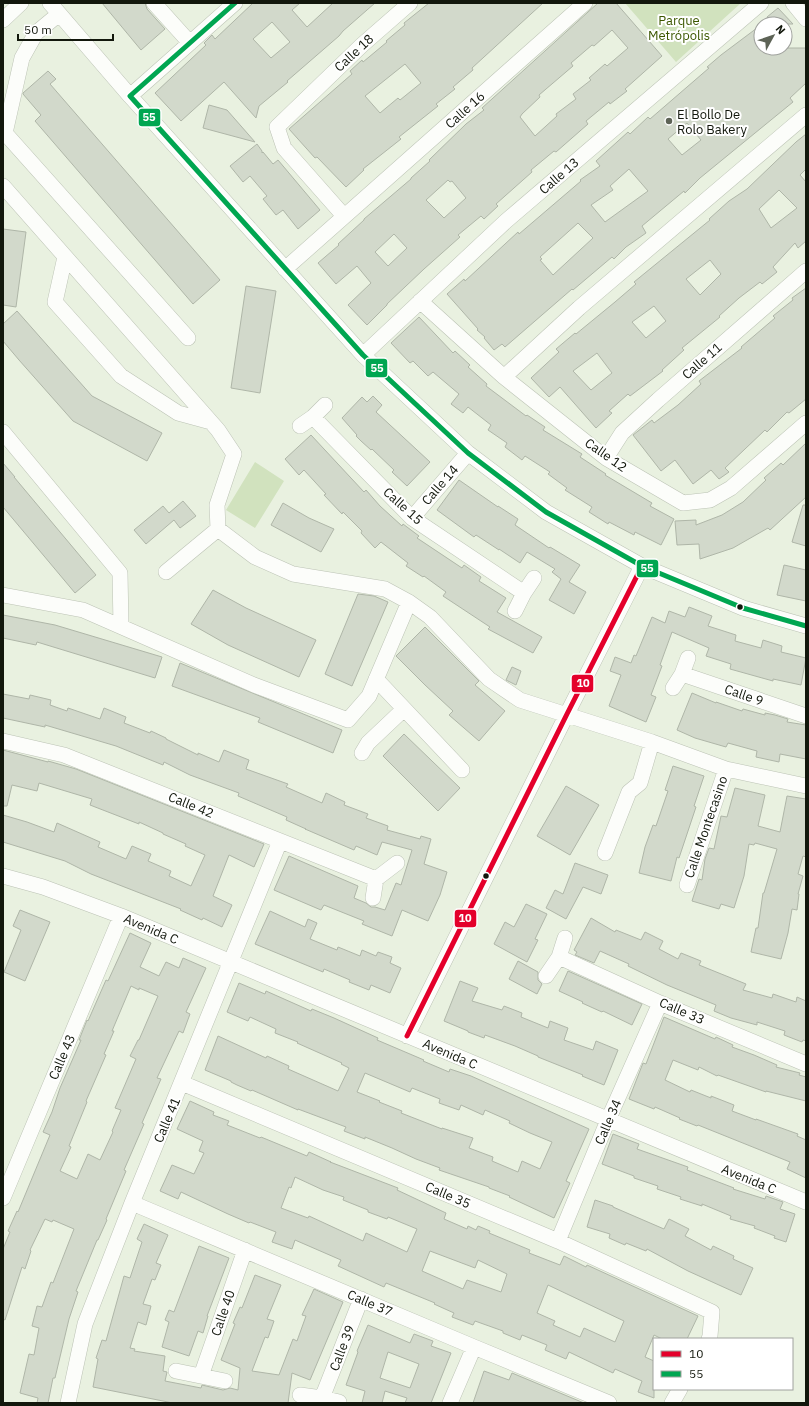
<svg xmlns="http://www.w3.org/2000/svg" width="809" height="1406" font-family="'IBM Plex Sans',sans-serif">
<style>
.green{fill:#d1e2be}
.building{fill:#d2d9cb;stroke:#afb6a8;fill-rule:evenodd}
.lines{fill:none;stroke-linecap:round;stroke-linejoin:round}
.minor-casing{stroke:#bcc3b5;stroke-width:16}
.minor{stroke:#fcfdfa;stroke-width:15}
.bus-1-casing{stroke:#fff;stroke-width:8}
.bus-2-casing{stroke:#fff;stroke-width:8}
.bus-1{stroke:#e4002b;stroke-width:5}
.bus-2{stroke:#00a651;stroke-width:5}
.poi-dot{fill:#5d6356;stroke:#fff;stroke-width:1.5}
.bus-dot{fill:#12170c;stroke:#fff;stroke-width:1.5}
.labels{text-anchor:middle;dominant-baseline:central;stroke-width:4;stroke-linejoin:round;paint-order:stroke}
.park-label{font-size:13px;fill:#3c5700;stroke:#fff}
.street-label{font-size:13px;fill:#12170c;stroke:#fff}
.poi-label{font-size:13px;fill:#12170c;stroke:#fff;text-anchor:start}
.line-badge{stroke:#fff;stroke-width:1.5}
.badge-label{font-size:11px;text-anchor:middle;font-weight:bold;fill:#fff}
</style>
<rect width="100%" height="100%" fill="#e9f1e0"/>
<path class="green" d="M625 3H741L676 62Z
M255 462 284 481 255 528 226 510Z"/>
<path class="building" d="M102 3H145L147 9 165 29 141 50Z
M253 3H300L292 10 307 27 333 3H375L343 31 339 36 287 81 288 82 259 106 256 118 224 82 181 121 155 93 206 45 204 43 212 35 215 39ZM272 22 290 42 271 58 253 39Z
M429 3H543L472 68 473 70 453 87 455 89 436 104 438 106 399 137 401 139 363 169 364 170 346 187 317 157 315 158 289 129 352 74 350 71 362 60 363 62 387 42 386 41 405 25 404 23ZM405 64 421 83 400 100 398 98 380 113 365 96Z
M598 3H616L662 56 625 89 627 91 610 104 609 102 586 121 588 124 556 152 554 151 531 170 532 172 496 204 498 206 484 219 481 216 458 235 460 237 424 269 387 304V305L367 325 348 305 371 283 357 266 336 284 318 263 339 245 338 244 364 220V219L411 179V178L430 161 429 160 466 124 484 110 482 108ZM612 30 628 48 607 66 605 64 589 78 591 80 573 94 576 99 556 114 557 116 535 136 520 117 522 114 540 97 539 95 573 66 571 63 592 45 594 46ZM448 180 450 182 452 181 466 198 444 218 426 200ZM394 234 407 248 388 266 375 252Z
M778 8 793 24H773L767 17Z
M761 25V48H806V83L790 98 793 102 700 178 685 193 684 191 642 226 646 233 626 247 614 259 612 257 573 290 572 289 505 347 502 344 494 350 484 338 485 337 477 330 478 329 447 294 464 279 465 281 518 232 519 234 581 181 580 180 600 166 596 161 628 132 630 134 648 117 650 119 709 68 707 67 721 55ZM687 123 701 140 682 155 668 139ZM629 169 648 191 605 222 591 205 613 190 610 186ZM578 223 593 238 553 275 540 260 542 259 540 257Z
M48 71 56 79 50 84 220 280 193 304 35 121 41 115 23 94V93Z
M209 105 227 110 255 142 203 128Z
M806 134V169L800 175 806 182V241L798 248 795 243 773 267 777 272 762 284 760 282 739 298 719 316 720 317 682 348 684 350 662 370 663 371 630 396 628 394 609 411 612 413 596 428 560 387 549 397 531 378 559 352 556 349 575 333 576 334 615 302 636 284 634 282 710 220 709 219 729 201 747 189 796 142ZM779 190 797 208 771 228 759 209ZM710 260 721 274 700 295 686 279ZM654 306 666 321 646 338 632 322ZM597 353 612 373 591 390 573 371Z
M257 144 262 151V153L263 152 273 164 278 160 320 210 298 229 283 210 276 215 263 199 267 196 250 176 243 182 230 166Z
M3 229 26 232 16 307 3 305Z
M246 286 276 291 260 393 231 388Z
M806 288V399L789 413 787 412 767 432 765 430 725 468 729 472 719 479 711 470 693 484 675 460 661 471 633 435 652 420 654 423 678 405 701 384 699 381 742 348 741 347 775 318 773 316 793 300 792 298Z
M17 311 92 396 162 433 147 461 73 421 19 360 3 341V324Z
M419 317 453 353 455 351 470 365 468 367 487 384 486 386 526 416 527 415 545 427 543 430 582 454 580 457 606 474 605 475 652 503 650 506 674 519 661 545 635 532 634 535 609 522 608 524 589 512 592 507 565 490 567 488 548 474 550 472 525 456 522 460 505 447 507 443 488 430 491 425 468 407 463 413 451 404 459 394 433 372 428 376 413 361 410 363 391 343Z
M373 396 382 405 376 412 430 462 407 486 392 472 394 470 372 449 371 450 361 441 356 436 357 435 342 418 362 397 367 402Z
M311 435 364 492 366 490 380 506 402 526 403 524 419 536 417 538 462 568 464 565 481 577 479 581 506 598 497 612 542 637 533 653 488 629 490 627 443 596 446 592 424 576 423 577 406 566 408 563 381 542 375 548 361 533 362 531 343 512 342 514 324 495 326 494 304 470 299 475 285 459Z
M806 443V497L770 530 768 528 733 548 700 559 699 544 677 545 675 521 696 520V525L722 515 743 502 766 480 764 478 781 463 783 465Z
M3 463 15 477H14L96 575 75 593 3 507Z
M459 480 498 507V506L518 519 515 525 549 548 550 547 580 565 569 582 586 592 574 614 549 600 561 579 552 572 555 569 527 552 520 563 499 549V550L476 535 474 537 437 510Z
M183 501 196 516 180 528 174 520 146 544 134 530 163 506 169 513Z
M283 503 309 518 334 529 321 552 271 525Z
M803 505H806V546L792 542Z
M784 565 806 570V601L777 595Z
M213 590 246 608 316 640 299 677 228 645 191 624Z
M358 594 374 596 388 602 352 686 325 674Z
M689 607 712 616 708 626 736 635 735 641 761 648 763 640 782 646 781 652 806 658 801 685 773 679V681L730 669 731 664 706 656 709 648 672 632 660 665 662 666 651 695 656 697 646 722 609 706 621 675 610 671 615 657 631 663 634 655 636 656 652 617 665 623 669 611 685 617Z
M3 615 55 625 162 657 155 678 37 642 36 645 3 638Z
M425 627 479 681 475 685 505 711 479 741 449 715 453 711 425 685 396 656Z
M180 663 342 730 333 753 258 722 260 718 172 686Z
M512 667 521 671 516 685 506 680Z
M692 693 716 703V702L742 711 743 709 765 715V713L775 715 788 719 787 722 806 725V759L780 754 779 762 756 757 757 751 728 743 726 747 695 738 677 730Z
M3 694 29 699 30 695 51 700 50 705 67 711 68 708 100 719 104 708 126 717 124 723 150 733 151 731 166 738V739L198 755V753L219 762 224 750 249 760 246 769 288 784 286 787 322 803 326 793 345 802 344 805 368 814 366 818 388 826 387 830 420 839 421 836 431 839 424 864 447 872 440 895 428 921 402 910 392 936 362 924 364 921 324 905 321 910 274 890 289 856 358 886 354 898 366 903 371 907H375L385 910 396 883 401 885 412 850 382 842 377 855 356 846 354 850 305 829H306L286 820 287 817 238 796 239 793 190 775 164 762 163 765 116 746 45 725V727L3 718Z
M404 734 460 788 438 811 383 756Z
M3 750 48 762V761L76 769 264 844 254 867 229 855 213 896 232 905 222 927 203 918 202 920 180 910 181 909 91 874 65 861 3 842V815L27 822 54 832 57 823 100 842 98 847 126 859 132 846 151 854 148 861 171 871 169 876 191 886 205 855 185 846 186 844 163 834V833L139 822V824L90 805 92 799 39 783 37 791 12 785 7 806H3Z
M673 766 704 776 694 806 696 807 679 858 677 857 671 881 639 873 645 847 653 825 656 826 668 791 665 790Z
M566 786 599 805 570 855 537 836Z
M735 788 765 795 758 826 780 832 787 796 806 799V857L803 856 798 874 803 876 798 894H799L797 910 792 909 788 933 781 959 751 952 756 928H758L763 893H764L777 849 755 843 754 845 749 844 744 876 734 908 721 904 719 909 692 901 699 879 702 880 705 859 709 848 714 849 721 816 727 817Z
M575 863 608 875 601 894 583 887 566 919 546 908 555 890 563 894Z
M526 904 547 914 535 939 538 940 527 962 494 944 505 922 514 927Z
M20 910 50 922 25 981 4 972 21 930 13 926Z
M270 911 305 927 308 919 317 923 310 939 337 950 338 947 360 956 362 950 376 956 378 952 392 957 390 963 401 968 390 993 371 985 369 990 349 982 350 980 324 969 323 972 255 944Z
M591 918 615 932 616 930 641 940 645 932 663 941 659 949 678 959 681 953 701 961 699 965 746 984 743 990 772 998 773 994 796 1002 797 997 806 1001V1041L803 1040 802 1042 784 1035 785 1031 757 1022V1025L731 1018 714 1011 716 1005 667 985 628 966 629 964 600 951 594 963 575 955 577 952 574 950Z
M130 933 151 943 140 967 159 976 166 962 179 968 183 958 206 968 186 1012 190 1014 183 1033 179 1031 157 1078 161 1079 142 1123 144 1124 124 1170 126 1171 106 1219 107 1220 98 1240H97L76 1291 78 1292 69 1319 55 1378H53L48 1403H37L38 1398 20 1393 29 1354 34 1355 39 1328 32 1326 37 1306 42 1307 51 1282 53 1283 74 1229 53 1220 52 1222 45 1219 30 1250 31 1251 25 1269 22 1267 5 1320 3 1319V1249L10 1232 8 1231 17 1211 18 1212 50 1135 43 1132 52 1112 60 1088 81 1040H79L87 1020 88 1021 106 980 108 981ZM131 986 139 990V988L158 996 139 1040H138L130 1056 136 1059 115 1108 121 1110 112 1131 113 1132 100 1160 88 1154 77 1179 60 1171 71 1147 69 1146 87 1102 86 1101 106 1055 104 1054 114 1031H112Z
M518 961 538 972V980L542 984 537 994 509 979Z
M568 971 642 1004 632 1025 603 1011 602 1012 582 1003 583 1002 559 991Z
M460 981 478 988 472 1001 502 1010 504 1006 522 1013 521 1017 548 1028 550 1021 568 1028 564 1040 593 1050 596 1041 618 1050 604 1085 582 1076 583 1075 538 1057V1056L515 1046 485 1035 484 1038 468 1032V1031L444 1021Z
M239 983 265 994 266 991 311 1011 312 1009 334 1018 378 1038 377 1040 424 1060 423 1061 449 1072 450 1069 471 1076 589 1129 566 1181 570 1183 554 1218 509 1197 510 1196 489 1188V1187L439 1170 440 1168 416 1159 392 1148 365 1137V1139L344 1131 346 1127 298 1109V1110L252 1090 251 1091 237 1085 231 1082V1081L205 1070 218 1036 266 1058 267 1056 289 1066 288 1069 338 1091 349 1068 341 1064 342 1063 297 1043 298 1042 275 1033 276 1029 250 1017 248 1021 227 1012ZM365 1073 410 1092 412 1088 440 1099 439 1103 459 1110 461 1105 483 1115 485 1110 510 1121 509 1123 530 1133 552 1142 540 1169 522 1161 518 1172 492 1161 493 1157 469 1148 473 1138 442 1128V1129L401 1113 402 1111 379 1102 380 1101 357 1092Z
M664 1017 715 1039 716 1037 733 1045 732 1047 754 1055 777 1065 776 1067 800 1073 799 1075 806 1077V1101L766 1091V1092L718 1075 717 1076 699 1067 698 1070 673 1060 665 1080 690 1092 691 1090 711 1098V1096L734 1105 732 1111 756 1120V1119L798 1134 797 1136 806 1140V1178L787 1169 790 1162 698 1125 697 1126 679 1119 680 1118 655 1107 654 1109 629 1099 643 1063 646 1064Z
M190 1101 214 1112 213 1115 229 1121 227 1125 260 1138 261 1137 307 1156 309 1152 331 1162H330L398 1188 397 1190 446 1213 444 1219 467 1229 468 1226 476 1230 478 1226 490 1231 489 1233 530 1250 529 1253 560 1265 564 1256 586 1267 587 1265 698 1316 687 1339H662L654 1335 645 1357 654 1361V1398L638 1392 642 1381 615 1369 613 1373 569 1352 566 1359 545 1350 547 1345 522 1335 520 1340 503 1333V1331L475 1321 473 1325 452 1317 454 1313 434 1304 435 1303 386 1283 384 1287 338 1266 341 1260 295 1240 292 1249 272 1242 276 1232 250 1222 249 1223 228 1214 181 1192 178 1199 160 1191 172 1165 194 1174 204 1153 199 1151 203 1141 177 1129ZM295 1177 323 1190 344 1197 343 1200 368 1210V1212L387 1219 388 1217 417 1229 407 1252 366 1233 363 1241 309 1216 308 1218 281 1208 289 1187 291 1188ZM430 1251 475 1268 478 1260 507 1274 501 1292 467 1280 463 1289 422 1271ZM548 1285 624 1321 615 1342 584 1328 580 1337 553 1325 555 1321 537 1313Z
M613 1134 639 1144 637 1149 688 1167 687 1170 734 1188 733 1189 765 1199 766 1196 783 1202 780 1209 795 1214 786 1242 774 1238 775 1236 754 1228 755 1226 730 1219 731 1216 702 1204V1206L680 1199 681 1197 657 1189 658 1186 634 1178V1176L602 1164Z
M595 1200 613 1206V1207L664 1229 669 1219 689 1229 685 1236 711 1250 713 1246 734 1256 733 1259 753 1268 741 1295 688 1271 647 1249 646 1251 626 1243 625 1245 609 1238 610 1234 587 1227Z
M144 1224 168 1235 156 1263 161 1265 155 1280 152 1279 143 1304 151 1306 146 1325 138 1322 130 1348 135 1349 134 1351 165 1356 163 1371 167 1372 165 1381 201 1388 202 1385 223 1390 230 1388 238 1390 240 1368 221 1360 235 1324 233 1323 240 1307 242 1308 255 1275 281 1285 267 1319 274 1321 268 1338 265 1337 252 1371 279 1375 293 1339 297 1341 306 1316 302 1315 314 1289 343 1302 310 1380 292 1373 288 1403H173L93 1387 98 1359 96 1358 102 1340 106 1341 124 1276 130 1278 142 1242 137 1239Z
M199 1246 229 1258 207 1316H208L203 1333 198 1331 189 1356 162 1347 169 1322 165 1320 169 1310 174 1312Z
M368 1325 410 1343 414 1334 433 1341 431 1346 451 1353 431 1403H405L407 1398 385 1391 382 1403H362L365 1391 346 1385 358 1352 357 1351ZM388 1352 419 1364 410 1388 380 1378Z
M484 1371 509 1380 512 1373 584 1403H473Z"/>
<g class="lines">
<defs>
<path id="minor" d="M50 3 130 96 363 355 468 453 546 512 642 566 743 608 806 626
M154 3 190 43
M793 3 806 19
M59 14 36 33 22 58 5 133 188 338
M3 20 21 3
M130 96 235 3
M3 186 218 430 234 454 217 505 218 529 255 557 293 574 385 589 409 602 430 617 489 679 520 700 652 742 726 769 806 786
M344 216 284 148 277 127 362 45 410 3
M65 257 55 302 121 376 178 413 211 422
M285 269 585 3
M420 301 504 377 606 458 683 503 710 500 731 488 806 423
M363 355 506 221 761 3
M504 377 579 308 806 115
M313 417 412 518 524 593
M300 426 313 417 325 405
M3 432 120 573 121 626
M606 458 622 433 658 400 806 271
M412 518 468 453
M166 572 218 529
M3 595 83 610 254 685 348 720 369 696 409 602
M515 611 524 593 534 578
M682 674 806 716
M376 679 462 770
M673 688 682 674 688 658
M3 741 64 755 376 879
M362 753 368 743 404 709
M605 853 629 792 640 783 652 742
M3 876 43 887 121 916 806 1202
M687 885 726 769
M373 898 376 879 397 863
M559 957 660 1003 806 1064
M546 976 559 957 565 938
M407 1036 567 714 642 566
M182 1083 558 1241 712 1312 710 1336 709 1339
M3 1198 121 916
M132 1203 474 1347 609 1403
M558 1241 608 1120 660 1003
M176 1371 225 1381
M201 1376 245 1250
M300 1395 322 1398 339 1402
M322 1398 361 1299
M68 1403 85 1324 132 1203 280 841
M450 1403 474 1347
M672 1403 680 1389"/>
</defs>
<use href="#minor" class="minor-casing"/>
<use href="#minor" class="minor"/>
<defs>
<path id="bus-1" d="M407 1036 567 714 642 566"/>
<path id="bus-2" d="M235 3 130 96 363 355 468 453 546 512 642 566 743 608 806 626"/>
</defs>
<use href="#bus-1" class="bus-1-casing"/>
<use href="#bus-2" class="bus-2-casing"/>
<use href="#bus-1" class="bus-1"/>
<use href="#bus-2" class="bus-2"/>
</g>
<circle class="poi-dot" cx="669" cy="121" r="4"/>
<g class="bus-dot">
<circle cx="740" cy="607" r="3.5"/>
<circle cx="486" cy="876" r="3.5"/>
</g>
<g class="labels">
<g class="park-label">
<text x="679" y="20">Parque<tspan x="679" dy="15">Metrópolis</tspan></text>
</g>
<g class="street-label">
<text transform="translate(354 53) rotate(-43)">Calle 18</text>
<text transform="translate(465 110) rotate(-42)">Calle 16</text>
<text transform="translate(559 176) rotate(-41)">Calle 13</text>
<text transform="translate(702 361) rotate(-41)">Calle 11</text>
<text transform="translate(606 455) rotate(35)">Calle 12</text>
<text transform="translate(440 485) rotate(-49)">Calle 14</text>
<text transform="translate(403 506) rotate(42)">Calle 15</text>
<text transform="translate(744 695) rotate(19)">Calle 9</text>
<text transform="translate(191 805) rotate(22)">Calle 42</text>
<text transform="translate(706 827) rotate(-71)">Calle Montecasino</text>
<text transform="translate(151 929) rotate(23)">Avenida C</text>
<text transform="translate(682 1011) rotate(23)">Calle 33</text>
<text transform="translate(450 1054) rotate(23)">Avenida C</text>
<text transform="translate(62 1057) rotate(-67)">Calle 43</text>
<text transform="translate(167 1120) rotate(-67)">Calle 41</text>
<text transform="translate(608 1122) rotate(-67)">Calle 34</text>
<text transform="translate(749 1179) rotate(22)">Avenida C</text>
<text transform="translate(448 1195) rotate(23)">Calle 35</text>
<text transform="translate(370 1303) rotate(23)">Calle 37</text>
<text transform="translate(223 1313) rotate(-71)">Calle 40</text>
<text transform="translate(342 1348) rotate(-69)">Calle 39</text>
</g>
<g class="poi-label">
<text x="677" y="114">El Bollo De<tspan x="677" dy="15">Rolo Bakery</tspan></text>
</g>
</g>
<g class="line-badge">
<rect x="138" y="108" width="23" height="19" rx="4" fill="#00a651"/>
<rect x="365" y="358" width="23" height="20" rx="4" fill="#00a651"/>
<rect x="636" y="559" width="23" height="19" rx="4" fill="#00a651"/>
<rect x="571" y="674" width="23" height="19" rx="4" fill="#e4002b"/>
<rect x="454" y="909" width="23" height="19" rx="4" fill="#e4002b"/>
</g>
<g class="badge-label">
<text x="149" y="121">55</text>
<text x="377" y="372">55</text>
<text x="647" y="572">55</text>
<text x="583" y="687">10</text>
<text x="465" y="922">10</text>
</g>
<rect width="809" height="1406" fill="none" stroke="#12170c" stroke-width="8"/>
<rect x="653" y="1338" width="140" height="52" fill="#ffffff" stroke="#a0a29e"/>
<rect x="661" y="1351" width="20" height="6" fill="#e4002b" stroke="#a0a29e"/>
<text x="689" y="1358" font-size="12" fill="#12170c">10</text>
<rect x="661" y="1371" width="20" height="6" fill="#00a651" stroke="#a0a29e"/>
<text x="689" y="1378" font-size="12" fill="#12170c">55</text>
<g transform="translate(773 36) rotate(50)"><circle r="19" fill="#ffffff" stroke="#a0a29e"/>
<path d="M0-3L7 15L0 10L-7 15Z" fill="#5d6356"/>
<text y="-6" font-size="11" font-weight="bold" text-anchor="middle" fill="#12170c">N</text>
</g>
<path d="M18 34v6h95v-6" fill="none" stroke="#12170c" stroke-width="2"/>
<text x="24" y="34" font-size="12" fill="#12170c" stroke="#ffffff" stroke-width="3" paint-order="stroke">50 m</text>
</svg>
